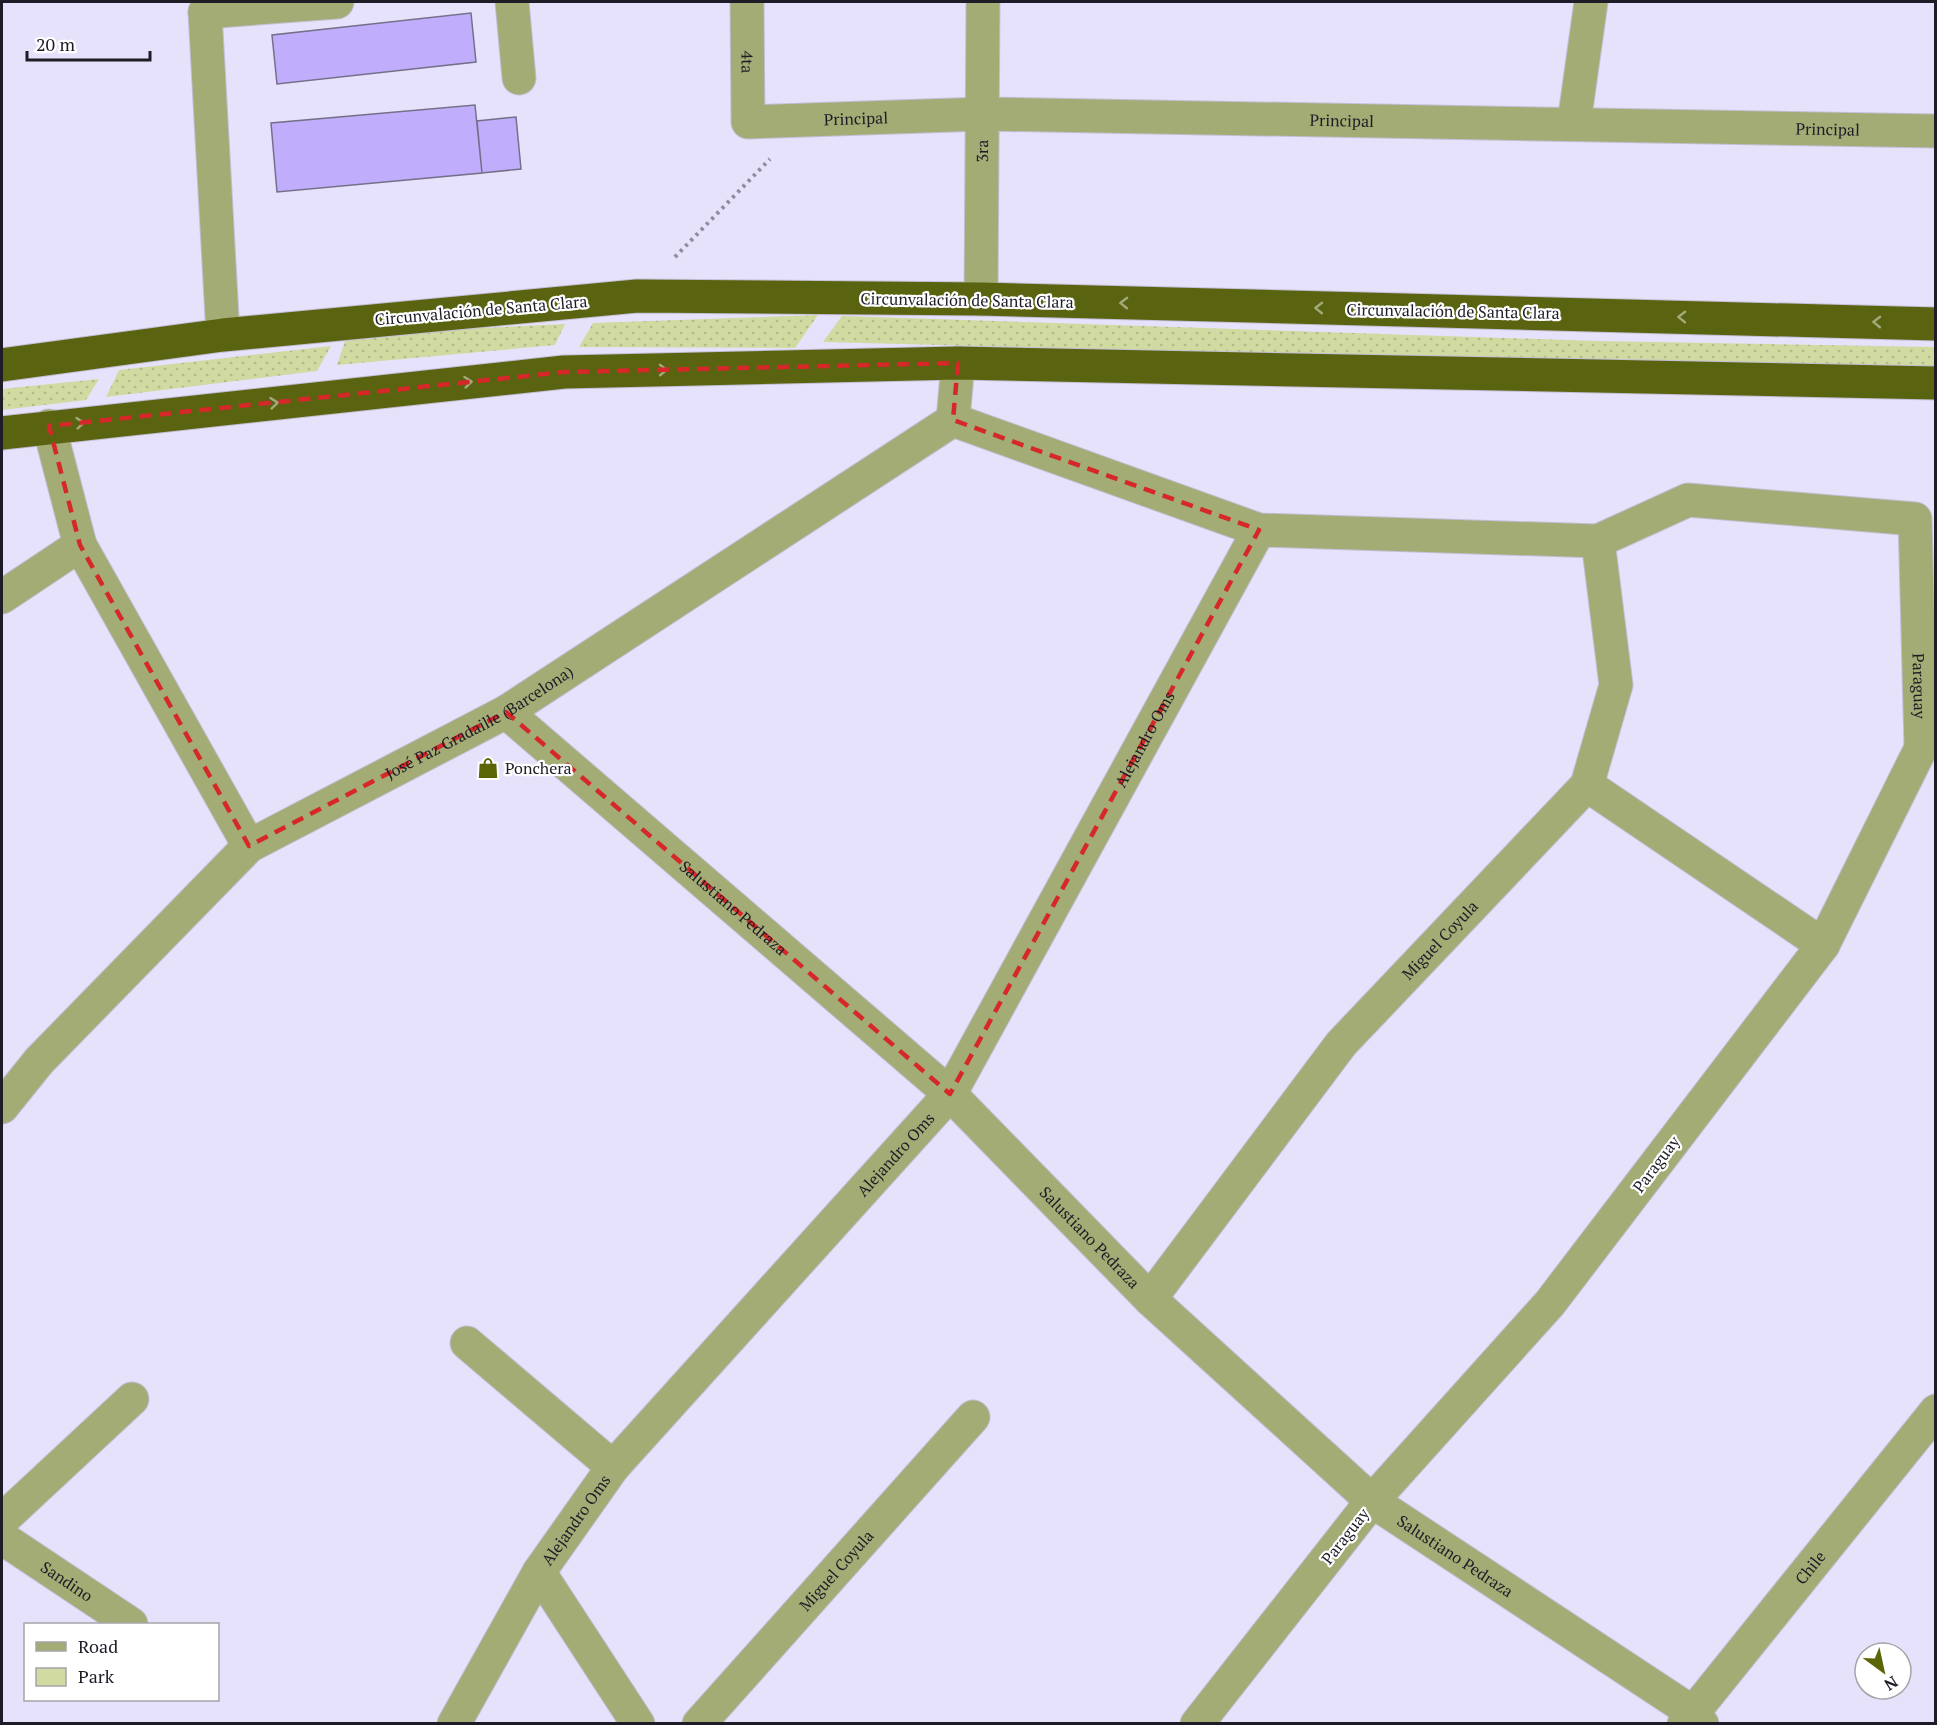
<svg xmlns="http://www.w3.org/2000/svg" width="1937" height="1725" font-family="'PT Serif',serif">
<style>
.green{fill:url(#green-dots)}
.building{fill:#c0adfb;stroke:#75708a;stroke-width:1.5}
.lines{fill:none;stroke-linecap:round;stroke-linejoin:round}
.minor-casing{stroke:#c3bed5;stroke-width:35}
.highway-casing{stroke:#c3bed5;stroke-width:35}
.path{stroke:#8f8b9e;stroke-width:4;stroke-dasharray:3 4.5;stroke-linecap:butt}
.minor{stroke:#a2ac74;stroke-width:33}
.highway{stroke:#5a6310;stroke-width:33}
.oneway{stroke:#a4a97c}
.marked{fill:none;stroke:#d62828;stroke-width:4.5;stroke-dasharray:12 8;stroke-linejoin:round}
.labels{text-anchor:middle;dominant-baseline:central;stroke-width:4.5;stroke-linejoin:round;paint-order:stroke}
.street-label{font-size:16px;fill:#1f1c27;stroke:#fff}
.poi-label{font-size:16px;fill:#1f1c27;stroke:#fff;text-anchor:start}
</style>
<defs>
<pattern id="green-dots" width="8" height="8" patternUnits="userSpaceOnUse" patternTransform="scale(1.5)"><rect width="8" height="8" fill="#d0daa1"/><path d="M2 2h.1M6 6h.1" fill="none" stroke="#b2ba8b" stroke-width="1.8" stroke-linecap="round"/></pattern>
</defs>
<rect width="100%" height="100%" fill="#e7e2fb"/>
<path class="green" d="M818 315 795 348 579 347 593 323Z
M842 316 1597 341 1935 347 1936 371 823 342Z
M565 324 555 345 337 365 345 341 461 329Z
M331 346 317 371 106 397 119 370Z
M99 379 86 400 2 410V389Z"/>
<path class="building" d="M471 13 476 62 277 84 272 35Z
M475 105 482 173 277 192 271 123Z
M516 117 521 169 482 173 477 121Z"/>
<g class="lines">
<defs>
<g id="minor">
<path d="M210 2 205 12 223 335"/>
<path d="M512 2 519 78"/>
<path id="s1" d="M747 2 748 122 983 114 1936 131"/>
<path d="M205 12 337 2"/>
<path d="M1574 123 1591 2"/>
<path id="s2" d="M981 299 983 2"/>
<path id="s3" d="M953 420 1259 530 1598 541 1688 500 1915 519 1921 748 1823 945 1550 1303 1372 1501 1197 1724"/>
<path d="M49 426 80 545 249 846"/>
<path d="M2 597 80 545"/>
<path id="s4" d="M506 712 950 1094 1150 1299 1372 1501 1692 1712 1702 1724"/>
<path d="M1587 785 1823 945"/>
<path id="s5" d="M2 1107 39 1061 249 846 506 712 953 420 958 363"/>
<path id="s6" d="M1150 1299 1341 1044 1587 785 1616 685 1598 541"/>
<path d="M467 1343 613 1467"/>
<path d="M2 1520 132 1399"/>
<path id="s7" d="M2 1538 131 1624"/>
<path d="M539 1572 638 1724"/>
<path id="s8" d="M454 1724 539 1572 613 1467 950 1094 1259 530"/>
<path id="s9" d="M699 1724 973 1417"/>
<path id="s10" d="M1684 1724 1936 1411"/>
</g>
<path id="highway" d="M2 365 223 335 637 296 981 299 1936 324
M2 433 564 372 958 363 1936 383"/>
</defs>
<use href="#minor" class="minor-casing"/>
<use href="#highway" class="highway-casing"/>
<path class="path" d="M675 257 770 159"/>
<use href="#minor" class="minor"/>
<use href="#highway" class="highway"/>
</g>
<defs><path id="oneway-chevron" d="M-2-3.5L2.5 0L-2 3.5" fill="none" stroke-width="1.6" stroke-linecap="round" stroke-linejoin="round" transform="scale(1.5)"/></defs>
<g class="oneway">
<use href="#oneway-chevron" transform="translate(1124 303) rotate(-179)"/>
<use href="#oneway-chevron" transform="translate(1319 308) rotate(-179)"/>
<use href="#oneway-chevron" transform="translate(1682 317) rotate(-179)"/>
<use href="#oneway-chevron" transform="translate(1877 322) rotate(-179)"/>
<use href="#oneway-chevron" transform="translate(663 370) rotate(-1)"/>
<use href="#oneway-chevron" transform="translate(468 382) rotate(-6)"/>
<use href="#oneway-chevron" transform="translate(274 403) rotate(-6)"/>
<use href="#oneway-chevron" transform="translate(80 423) rotate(-6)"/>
</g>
<path class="marked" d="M958 363 953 420 1259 530 950 1094 506 712 249 846 80 545 49 426 564 372Z"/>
<defs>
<symbol id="shop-bare" viewBox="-9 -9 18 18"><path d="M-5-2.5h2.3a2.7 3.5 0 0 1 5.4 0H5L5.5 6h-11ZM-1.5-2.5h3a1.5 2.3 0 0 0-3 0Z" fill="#5b6506" stroke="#fff" stroke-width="2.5" paint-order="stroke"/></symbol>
</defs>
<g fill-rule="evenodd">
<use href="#shop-bare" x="473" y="753" width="30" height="30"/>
</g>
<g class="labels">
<g class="street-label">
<text stroke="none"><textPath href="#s1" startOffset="60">4ta</textPath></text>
<text stroke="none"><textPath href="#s1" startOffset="228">Principal</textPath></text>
<text stroke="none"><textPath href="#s1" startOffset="714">Principal</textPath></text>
<text stroke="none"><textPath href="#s1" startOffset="1200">Principal</textPath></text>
<text stroke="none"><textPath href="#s2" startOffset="148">3ra</textPath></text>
<text transform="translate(967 300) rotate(1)">Circunvalación de Santa Clara</text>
<text transform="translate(481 310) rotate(-5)">Circunvalación de Santa Clara</text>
<text transform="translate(1453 311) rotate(1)">Circunvalación de Santa Clara</text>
<text stroke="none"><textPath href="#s3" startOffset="1158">Paraguay</textPath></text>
<text stroke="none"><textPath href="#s5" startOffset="621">José Paz Gradaille (Barcelona)</textPath></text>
<text stroke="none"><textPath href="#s8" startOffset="1210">Alejandro Oms</textPath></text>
<text stroke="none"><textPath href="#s4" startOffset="300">Salustiano Pedraza</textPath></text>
<text stroke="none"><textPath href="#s6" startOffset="462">Miguel Coyula</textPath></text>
<text stroke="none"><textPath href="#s8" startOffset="724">Alejandro Oms</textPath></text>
<text transform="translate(1656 1164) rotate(-53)">Paraguay</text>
<text stroke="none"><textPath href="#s4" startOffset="786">Salustiano Pedraza</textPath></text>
<text stroke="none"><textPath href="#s8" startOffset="238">Alejandro Oms</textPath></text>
<text transform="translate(1345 1536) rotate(-52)">Paraguay</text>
<text stroke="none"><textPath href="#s4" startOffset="1272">Salustiano Pedraza</textPath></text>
<text stroke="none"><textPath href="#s10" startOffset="201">Chile</textPath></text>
<text stroke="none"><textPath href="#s9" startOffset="206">Miguel Coyula</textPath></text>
<text stroke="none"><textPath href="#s7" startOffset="78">Sandino</textPath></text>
</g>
<g class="poi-label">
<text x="505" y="768">Ponchera</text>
</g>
</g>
<rect width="1937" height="1725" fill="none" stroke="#1f1c27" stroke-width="6"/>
<rect x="24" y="1623" width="195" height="78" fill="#ffffff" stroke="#a5a4a9" stroke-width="1.5"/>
<rect x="36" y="1642" width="30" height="9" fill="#a2ac74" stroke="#a5a4a9" stroke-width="1.5"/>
<text x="78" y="1653" font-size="18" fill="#1f1c27">Road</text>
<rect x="36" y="1668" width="30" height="18" fill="#d0daa1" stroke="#a5a4a9" stroke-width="1.5"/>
<text x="78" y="1683" font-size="18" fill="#1f1c27">Park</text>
<g transform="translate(1883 1671) rotate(147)"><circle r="28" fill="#ffffff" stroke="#a5a4a9" stroke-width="1.5"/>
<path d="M0-4.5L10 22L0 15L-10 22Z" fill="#5b6506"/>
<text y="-9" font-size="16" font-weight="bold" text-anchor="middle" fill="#1f1c27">N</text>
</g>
<path d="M27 51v9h123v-9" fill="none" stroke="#1f1c27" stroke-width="3"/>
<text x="36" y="51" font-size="18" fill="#1f1c27" stroke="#ffffff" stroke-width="4.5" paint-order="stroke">20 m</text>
</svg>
